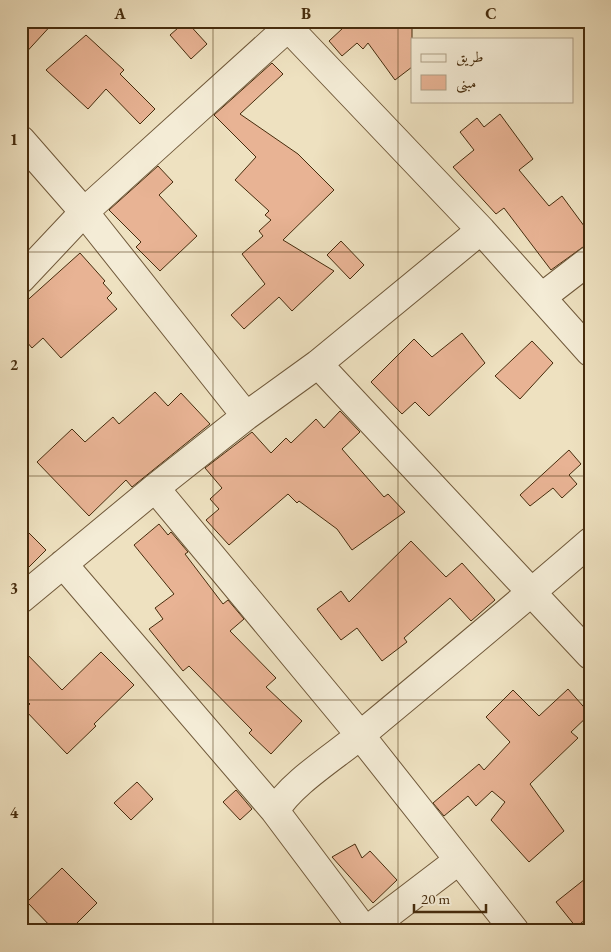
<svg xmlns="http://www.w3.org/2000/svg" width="611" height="952" font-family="'EB Garamond',Amiri,serif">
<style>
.building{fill:#e8b394;stroke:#462c0d}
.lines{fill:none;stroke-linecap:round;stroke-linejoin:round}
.minor-casing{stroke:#70593a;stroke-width:30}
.minor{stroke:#f4ecd6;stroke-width:28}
.grid{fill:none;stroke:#462c0d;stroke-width:1;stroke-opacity:0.55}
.neatline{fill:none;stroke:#462c0d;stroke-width:2}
.grid-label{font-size:16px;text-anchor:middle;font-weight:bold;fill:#462c0d}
</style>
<rect width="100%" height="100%" fill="#eee1c0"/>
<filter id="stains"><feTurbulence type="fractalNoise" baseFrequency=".004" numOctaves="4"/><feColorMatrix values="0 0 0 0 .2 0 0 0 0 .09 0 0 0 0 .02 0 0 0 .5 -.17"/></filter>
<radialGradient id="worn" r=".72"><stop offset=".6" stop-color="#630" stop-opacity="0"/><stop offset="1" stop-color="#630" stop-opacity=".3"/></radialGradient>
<path class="building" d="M21 21H55L21 58Z
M186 21 207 44 191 59 170 35Z
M337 21H412V67L395 80 368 43 363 49 357 43 342 56 329 41 343 28Z
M86 35 124 70 120 74 155 109 140 124 106 89 88 109 46 70Z
M272 63 283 74 240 114 298 154 334 190 283 240 334 271 292 311 279 297 244 329 231 315 265 284 242 254 263 236 259 231 271 220 265 215 269 211 235 180 256 157 214 115Z
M500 114 533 159 519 170 549 206 562 196 590 234V242L551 270 504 208 496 214 453 167 474 150 460 132 477 118 484 127Z
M158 166 173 182 159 195 197 236 160 271 136 247 141 242 109 210Z
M341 241 364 265 350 279 327 255Z
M80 253 105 281 103 283 112 293 107 298 117 309 61 358 43 338 32 348 21 335V306Z
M462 333 485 363 429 416 415 402 402 414 371 382 414 339 432 357Z
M532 341 553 363 520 399 495 376Z
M155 392 168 406 181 393 210 424 132 487 126 480 89 516 37 462 72 429 85 442 113 417 119 424Z
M340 411 360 432 342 449 384 497 388 494 405 512 352 550 337 529 299 501 297 503 288 494 229 545 206 520 219 509 210 499 222 488 205 468 252 432 271 453 286 438 291 443 316 419 324 428Z
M569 450 581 464 569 475 577 484 562 498 553 488 530 506 520 495Z
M159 524 168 535 171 532 188 552 185 554 223 604 228 600 244 619 230 631 276 678 266 687 302 721 271 754 249 733 252 730 189 666 183 671 149 629 163 619 155 608 174 594 134 545Z
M21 525 46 550 21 575Z
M411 541 446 577 462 563 495 600 471 621 450 598 404 638 407 642 382 661 357 628 341 640 317 609 341 591 349 602Z
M21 648 62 690 101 652 134 685 94 724 96 726 67 754 24 709 30 704 21 695Z
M568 689 590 714 571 732 578 738 530 784 564 831 529 862 491 820 505 802 492 791 476 806 468 796 444 816 433 803 479 764 484 770 510 742 486 717 513 690 539 716Z
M137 782 153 799 131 820 114 803Z
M236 790 252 809 240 820 223 802Z
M355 844 362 858 370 851 397 880 373 903 332 857Z
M62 868 97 903 69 931H55L27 902Z
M590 875V916L576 927 556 902Z"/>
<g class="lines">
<defs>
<path id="minor" d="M21 140 84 212 246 416 318 364 481 230 282 21
M481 230 590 352
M21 279 84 212 295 21
M542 297 590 260
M318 364 590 655
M155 488 360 735 515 931
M63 564 275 811
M21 599 155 488 246 416
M365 931 275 811C291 783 337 755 363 733 439 670 515 607 590 542
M366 931 459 860"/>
</defs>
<use href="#minor" class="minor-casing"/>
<use href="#minor" class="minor"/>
</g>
<path class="grid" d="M213 21V931M398 21V931M21 252H590M21 476H590M21 700H590"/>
<rect width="611" height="952" fill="none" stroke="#eee1c0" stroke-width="55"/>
<rect x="411" y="38" width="162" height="65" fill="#f4ecd6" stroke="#ae9f86"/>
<rect x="421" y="54" width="25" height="8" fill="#f4ecd6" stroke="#ae9f86"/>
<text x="456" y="62" font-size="15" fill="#462c0d">طريق</text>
<rect x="421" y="75" width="25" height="15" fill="#e8b394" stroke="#ae9f86"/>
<text x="456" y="88" font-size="15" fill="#462c0d">مبنى</text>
<path d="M414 904v8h72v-8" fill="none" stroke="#462c0d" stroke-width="2.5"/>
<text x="421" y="904" font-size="15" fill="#462c0d" stroke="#f4ecd6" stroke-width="4" paint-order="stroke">20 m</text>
<rect x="28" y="28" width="556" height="896" class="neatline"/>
<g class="grid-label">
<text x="120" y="19">A</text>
<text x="306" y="19">B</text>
<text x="491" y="19">C</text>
<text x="14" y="145">1</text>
<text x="14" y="370">2</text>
<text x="14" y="594">3</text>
<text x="14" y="818">4</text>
</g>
<rect width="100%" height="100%" filter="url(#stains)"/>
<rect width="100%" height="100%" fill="url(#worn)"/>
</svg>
